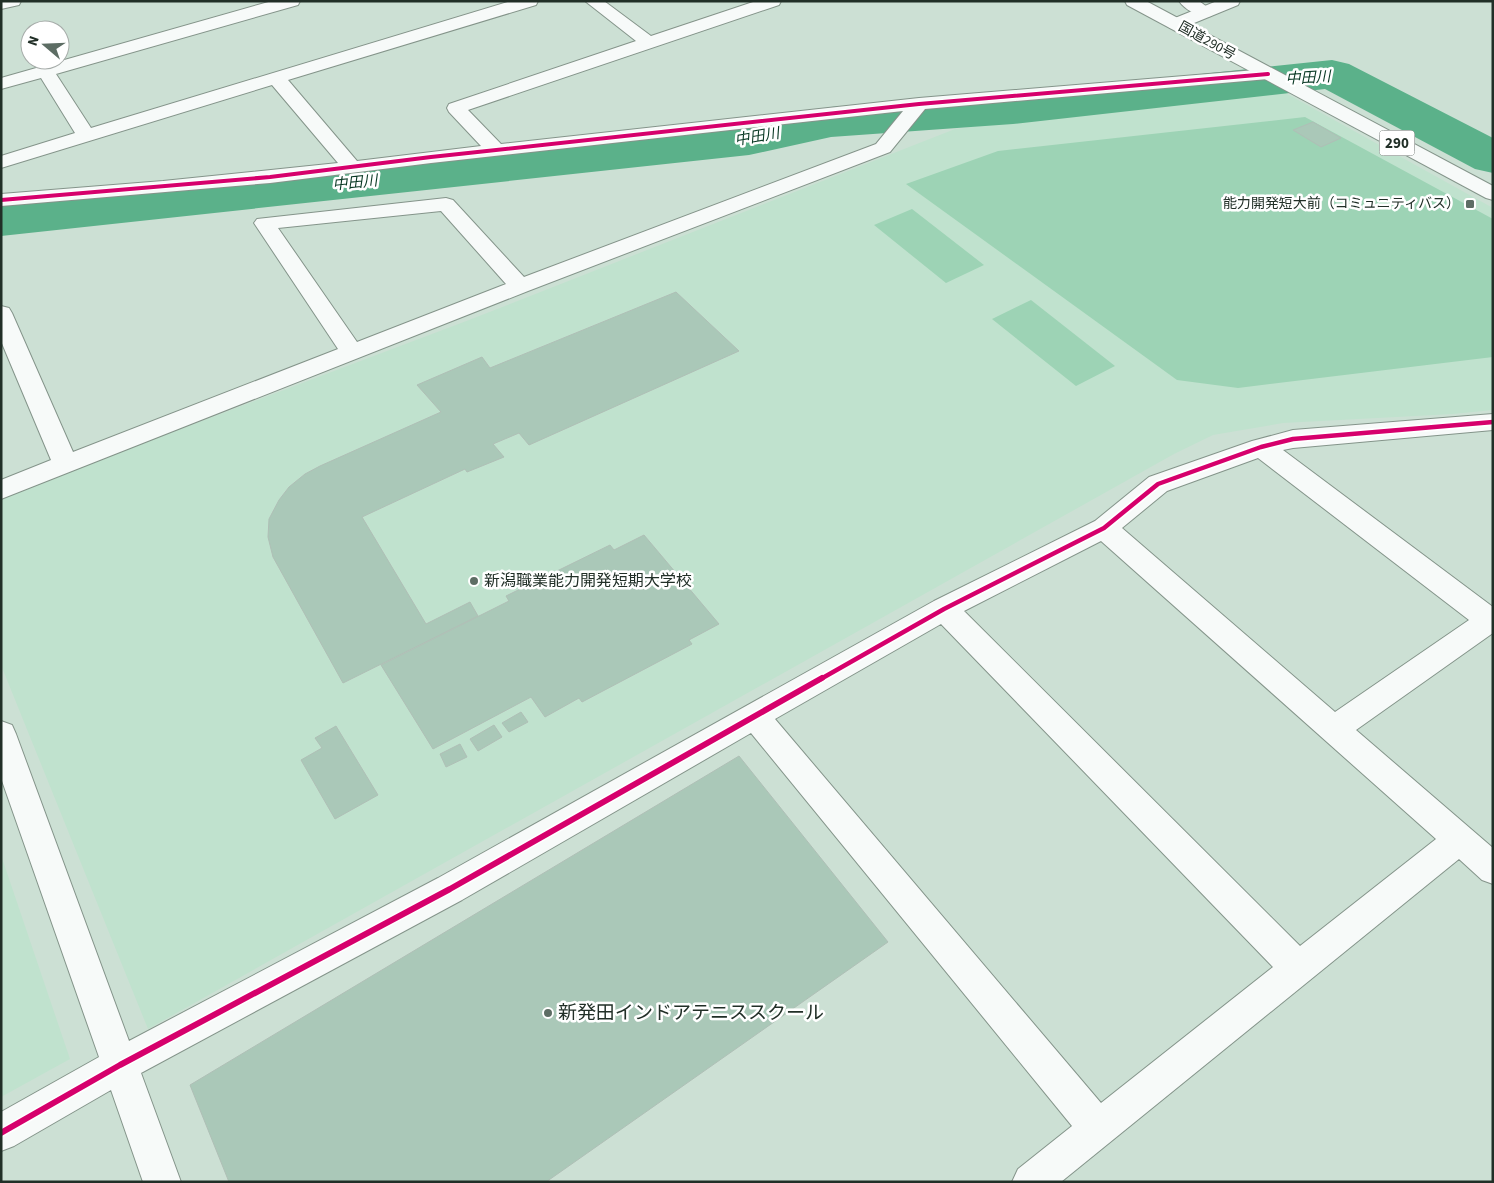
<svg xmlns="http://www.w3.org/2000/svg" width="1494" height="1183" font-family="'Source Sans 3','Noto Sans JP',sans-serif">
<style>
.built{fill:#c0e2ce}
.green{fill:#9dd3b5}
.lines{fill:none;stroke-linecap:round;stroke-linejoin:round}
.river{fill:#5bb18a;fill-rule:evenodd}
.building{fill:#aac8b8;stroke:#afbfb6}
.street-casing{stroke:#84948a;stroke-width:2}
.secondary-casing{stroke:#84948a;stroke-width:2}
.highway-casing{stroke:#84948a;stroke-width:2}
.street{fill:#f7faf9;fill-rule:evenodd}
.secondary{fill:#f7faf9;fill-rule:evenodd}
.highway{fill:#f7faf9;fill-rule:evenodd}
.cycleway-far2-casing{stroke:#fff;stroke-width:6}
.cycleway-far1-casing{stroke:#fff;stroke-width:8}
.cycleway-casing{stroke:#fff;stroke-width:9}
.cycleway-far2{stroke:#d6006c;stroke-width:4}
.cycleway-far1{stroke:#d6006c;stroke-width:4.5}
.cycleway{stroke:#d6006c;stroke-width:6}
.poi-dot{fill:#5d6d64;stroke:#fff;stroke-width:2}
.labels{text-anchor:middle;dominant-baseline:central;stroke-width:5;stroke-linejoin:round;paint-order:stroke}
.far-street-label{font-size:14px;fill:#212f27;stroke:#fff}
.far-poi-label{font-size:14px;fill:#212f27;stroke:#fff;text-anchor:end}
.far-water-label{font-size:15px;font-style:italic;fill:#083823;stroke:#fff}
.shield{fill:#fff;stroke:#646d68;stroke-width:1}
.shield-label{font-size:15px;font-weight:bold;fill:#212f27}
.poi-label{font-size:16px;fill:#212f27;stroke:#fff;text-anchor:start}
.near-poi-label{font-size:19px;fill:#212f27;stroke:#fff;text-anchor:start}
</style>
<rect width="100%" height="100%" fill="#cce0d4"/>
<path class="built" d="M1280 90 1493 208V410L1453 414 1283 423 1213 435 1174 454 148 1029 1 665V497L469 320 955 129Z
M1 855 70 1059 1 1097Z"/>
<path class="green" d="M1305 117 1493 219V357L1238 388 1177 380 906 184 998 151Z
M912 209 984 265 946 283 874 225Z
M1031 300 1115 366 1076 386 992 319Z"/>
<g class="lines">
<path class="river" d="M1332 60 1349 64 1493 138V173L1475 169 1325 89 1013 124 831 137 749 155 1 236V204L749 125 831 107 1013 94Z"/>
</g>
<path class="building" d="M1313 122 1341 138 1321 147 1293 130Z
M676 292 739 351 529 445 519 433 493 444 504 457 467 472 465 469 362 517 426 624 470 602 478 616 343 683 273 557 268 537 269 519 279 500 289 487 305 474 320 466 441 412 417 385 482 357 490 368Z
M644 535 719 624 689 640 692 644 582 702 579 698 545 717 531 697 433 749 381 665 509 601 506 596 610 545 614 550Z
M521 712 528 722 509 732 502 723Z
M494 725 502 737 478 751 470 739Z
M336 726 378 795 335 819 301 760 322 748 315 738Z
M460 744 467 757 446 767 440 754Z
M739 756 888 942 546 1182H229L190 1085Z"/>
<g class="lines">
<defs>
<path id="street" d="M1 1H21L19 5 1 9Z
M272 1H300L298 5 56 74 91 128 511 1H538L536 5 288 80 357 161 481 146 449 112 447 108 449 104 636 41 585 1H604L651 36 756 1H781L779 5 468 110 501 144 919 98 1268 69 1274 70 1277 74 1274 78 1268 79 925 109 890 152 528 291 1 499V480L51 460 1 341V306L9 308 12 313 73 452 338 349 254 223 257 219 446 198 453 200 524 277 876 144 903 111 431 163 270 183 1 206V194L163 181 338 163 272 85 1 168V156L75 133 41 78 1 89V78ZM441 211 506 284 357 342 278 228Z
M1217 1H1240L1238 5 1182 28 1176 29 1170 28 1167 24 1170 20Z
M1493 414V430L1293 448 1283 450 1493 607V633L1356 730 1493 848V884L1482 880 1459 859 1061 1182H1012L1018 1169 1072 1126 751 733 462 900 141 1073 181 1182H143L111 1090 14 1146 1 1151V1112L99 1057 1 778V721L12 725 16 734 129 1041 438 878 934 601 1095 521 1149 477 1252 441 1293 430ZM1258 458 1469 620 1335 712 1122 528 1167 491ZM1101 541 1436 839 1300 946 964 611ZM941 624 1273 967 1101 1103 775 719Z"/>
<path id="secondary" d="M1179 1H1199L1214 12 1211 16C1200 18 1185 10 1179 1Z"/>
<path id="highway" d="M1125 1H1146L1493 186V200L1486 198 1127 5Z"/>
</defs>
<use href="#street" class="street-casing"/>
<use href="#secondary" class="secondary-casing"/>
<use href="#highway" class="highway-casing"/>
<use href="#street" class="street"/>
<use href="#secondary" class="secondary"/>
<use href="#highway" class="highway"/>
<defs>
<path id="cycleway-far2" d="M1 200 270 177 431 157 919 104 1268 74"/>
<path id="cycleway-far1" d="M819 680 944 609 1104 528 1158 484 1261 447 1293 439 1493 422"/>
<path id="cycleway" d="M1 1133 120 1065 450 889 822 678"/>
</defs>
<use href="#cycleway-far2" class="cycleway-far2-casing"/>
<use href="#cycleway-far1" class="cycleway-far1-casing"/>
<use href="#cycleway" class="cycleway-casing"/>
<use href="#cycleway-far2" class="cycleway-far2"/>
<use href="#cycleway-far1" class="cycleway-far1"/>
<use href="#cycleway" class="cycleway"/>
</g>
<g class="poi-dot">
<rect x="1465" y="199" width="10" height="10" rx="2.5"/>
<circle cx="474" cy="581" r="5"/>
<circle cx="548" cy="1013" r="5"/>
</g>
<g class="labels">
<g class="far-street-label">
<text transform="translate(1207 41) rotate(29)">国道290号</text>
</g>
<g class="far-poi-label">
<text x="1460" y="204">能力開発短大前（コミュニティバス）</text>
</g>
<g class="far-water-label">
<text transform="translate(1308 78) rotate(-3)">中田川</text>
<text transform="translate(757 137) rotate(-10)">中田川</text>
<text transform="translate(355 183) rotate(-6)">中田川</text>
</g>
<rect class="shield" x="1379.5" y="130.5" width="35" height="25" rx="4"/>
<g class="shield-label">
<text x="1397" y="143">290</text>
</g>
<g class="poi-label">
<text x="484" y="581">新潟職業能力開発短期大学校</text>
</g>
<g class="near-poi-label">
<text x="558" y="1013">新発田インドアテニススクール</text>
</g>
</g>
<rect width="1494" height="1183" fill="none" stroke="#212f27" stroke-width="5"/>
<g transform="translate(45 45) rotate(289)"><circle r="24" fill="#ffffff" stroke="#a6aca9"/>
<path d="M0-4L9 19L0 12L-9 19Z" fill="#5d6d64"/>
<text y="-8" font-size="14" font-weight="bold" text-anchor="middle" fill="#212f27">N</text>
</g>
</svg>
